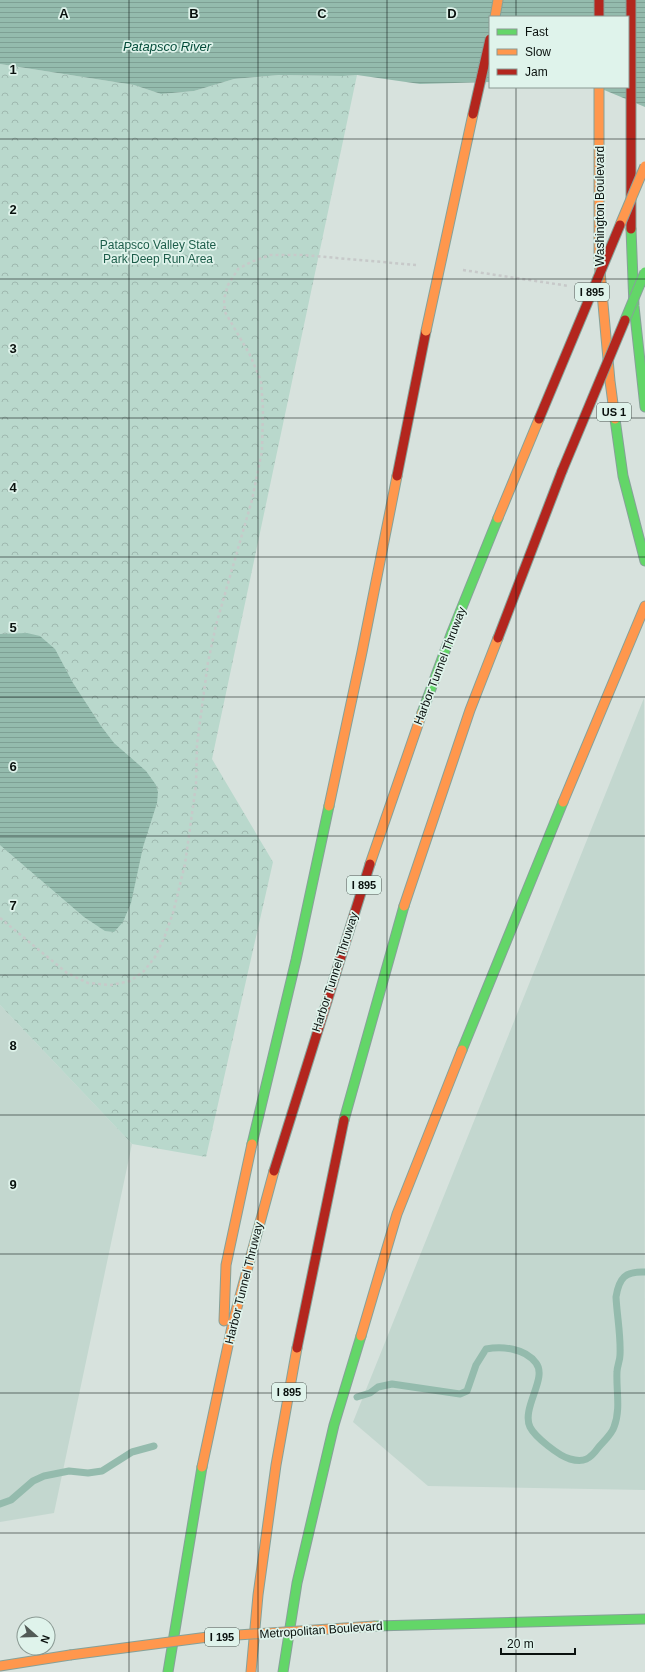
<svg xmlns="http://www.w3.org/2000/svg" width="645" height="1672" font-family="Arial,sans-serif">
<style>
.built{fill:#c3d7cf}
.park{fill:url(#park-crowns)}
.water{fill:url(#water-rules)}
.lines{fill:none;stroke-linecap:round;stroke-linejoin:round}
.stream{stroke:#94bbad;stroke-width:7}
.fast-casing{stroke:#86a199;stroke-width:11}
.slow-casing{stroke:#86a199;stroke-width:11}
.jam-casing{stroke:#86a199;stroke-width:11}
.path{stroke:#c7c9c9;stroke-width:2.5;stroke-dasharray:3 3;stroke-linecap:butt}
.fast{stroke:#63d668;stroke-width:9}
.slow{stroke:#ff974d;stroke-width:9}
.jam{stroke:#b3261e;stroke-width:9}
.fast-bridge-casing{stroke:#86a199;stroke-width:11;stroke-linecap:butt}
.slow-bridge-casing{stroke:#86a199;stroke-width:11;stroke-linecap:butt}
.jam-bridge-casing{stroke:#86a199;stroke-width:11;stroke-linecap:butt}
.fast-bridge{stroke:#63d668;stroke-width:9}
.slow-bridge{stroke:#ff974d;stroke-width:9}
.jam-bridge{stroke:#b3261e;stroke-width:9}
.grid{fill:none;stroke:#0a110e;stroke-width:1;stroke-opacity:0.55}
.labels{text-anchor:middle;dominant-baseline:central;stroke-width:3.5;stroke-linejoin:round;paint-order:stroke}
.shield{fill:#dff3eb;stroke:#4a5550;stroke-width:1}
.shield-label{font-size:11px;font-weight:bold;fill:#0a110e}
.street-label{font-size:12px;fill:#0a110e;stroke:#dff3eb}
.park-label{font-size:12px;fill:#1d5d4a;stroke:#dff3eb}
.water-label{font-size:13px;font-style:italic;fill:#054c3a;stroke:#dff3eb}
.grid-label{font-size:13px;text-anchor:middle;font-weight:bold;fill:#0a110e;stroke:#dff3eb;stroke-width:3.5;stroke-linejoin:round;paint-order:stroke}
</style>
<defs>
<pattern id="park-crowns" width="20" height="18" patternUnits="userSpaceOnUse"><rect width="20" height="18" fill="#b9d8cc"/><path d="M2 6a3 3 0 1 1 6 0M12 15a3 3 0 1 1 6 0" fill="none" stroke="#9eb8ae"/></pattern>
<pattern id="water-rules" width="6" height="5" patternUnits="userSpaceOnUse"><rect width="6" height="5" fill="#94bbad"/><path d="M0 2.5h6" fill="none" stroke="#7ea094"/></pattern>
</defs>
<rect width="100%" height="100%" fill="#d7e2dd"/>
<path class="built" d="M644 698 645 1490 428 1486 353 1422Z
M0 1005 132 1144 54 1513 0 1522Z"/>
<path class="park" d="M0 64 134 85 161 94 194 91 234 79 279 75 343 76 357 75 212 759 273 862 206 1157 132 1144 0 1005Z"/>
<path class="water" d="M0 0H645V107L597 87H628V17H490V82L420 84 357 75 343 76 279 75 234 79 194 91 161 94 134 85 0 64Z
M27 633 40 636 55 649 73 683 101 726 114 743 146 771 156 785 158 792 157 803 143 847 131 903 123 922 114 932 105 931 84 917 0 845V634Z"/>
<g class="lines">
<path class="stream" d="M357 1397 370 1393 378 1387 392 1384 460 1394 467 1391 476 1365 486 1349C502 1346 525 1348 536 1363 548 1378 521 1408 530 1427 535 1437 559 1456 570 1459 584 1463 590 1459 598 1448 603 1442 612 1434 614 1427 621 1409 616 1390 617 1372 617 1366 620 1361 620 1355 621 1336 617 1316 616 1297 619 1278 625 1271 645 1272
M0 1504 11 1500 33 1481 44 1476 69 1471 88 1473 102 1471 132 1452 154 1446"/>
<defs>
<path id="fast" d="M631 229 634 306 645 407
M615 419 623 476 645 561
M422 713 452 632 498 518
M462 1050 563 802
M344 1120 404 906
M252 1144 296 960 329 806
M375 1626 645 1619
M168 1672 202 1467
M283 1672 297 1583 334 1425 361 1336"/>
<path id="slow" d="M495 17 498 0
M599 87V260L610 381 615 419
M498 518 539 419
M563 802 645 606
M329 806 362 652 397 476
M370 864 422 713
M404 906 470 710 498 638
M224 1321 226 1265 252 1144
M361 1336 397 1214 462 1050
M202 1467 233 1322 274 1171
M0 1666 70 1655
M251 1672 258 1595 276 1465 297 1348"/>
<path id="jam" d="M599 0V17
M631 0V229
M397 476 426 331
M498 638 562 471
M274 1171 370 864
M297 1348 344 1120"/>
</defs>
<use href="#fast" class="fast-casing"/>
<use href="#slow" class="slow-casing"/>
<use href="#jam" class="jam-casing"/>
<path class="path" d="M463 270 569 286
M0 918 67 973 88 983 111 985 130 981 144 971 155 957 164 938 173 913 185 864 196 785 197 744 208 662 216 625 252 500 262 451 263 409 261 381 250 355 225 312 224 299 228 285 238 269 251 262 270 255H303L416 265"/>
<use href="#fast" class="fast"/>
<use href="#slow" class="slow"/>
<use href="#jam" class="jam"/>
<defs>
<path id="fast-bridge" d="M625 320 645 272"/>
<path id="slow-bridge" d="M620 225 645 166
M426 331 473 114
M70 1655 208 1637 375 1626"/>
<path id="jam-bridge" d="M473 114 490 39
M539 419 620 225
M562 471 625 320"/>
</defs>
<use href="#fast-bridge" class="fast-bridge-casing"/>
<use href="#slow-bridge" class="slow-bridge-casing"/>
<use href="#jam-bridge" class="jam-bridge-casing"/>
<use href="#fast-bridge" class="fast-bridge"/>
<use href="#slow-bridge" class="slow-bridge"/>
<use href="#jam-bridge" class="jam-bridge"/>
</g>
<path class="grid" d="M129 0V1672M258 0V1672M387 0V1672M516 0V17M516 87V1672M0 139H645M0 279H645M0 418H645M0 557H645M0 697H645M0 836H645M0 975H645M0 1115H645M0 1254H645M0 1393H645M0 1533H645"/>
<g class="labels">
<g class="shield">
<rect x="575" y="283" width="34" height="18" rx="3"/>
<rect x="597" y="403" width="34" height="18" rx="3"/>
<rect x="347" y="876" width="34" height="18" rx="3"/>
<rect x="272" y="1383" width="34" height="18" rx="3"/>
<rect x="205" y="1628" width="34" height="18" rx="3"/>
</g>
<g class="shield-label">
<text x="592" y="292">I 895</text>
<text x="614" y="412">US 1</text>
<text x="364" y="885">I 895</text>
<text x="289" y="1392">I 895</text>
<text x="222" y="1637">I 195</text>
</g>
<g class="street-label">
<text transform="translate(600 206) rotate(-90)">Washington Boulevard</text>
<text transform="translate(440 666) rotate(-69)">Harbor Tunnel Thruway</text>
<text transform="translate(335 972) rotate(-72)">Harbor Tunnel Thruway</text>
<text transform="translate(244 1283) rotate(-76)">Harbor Tunnel Thruway</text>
<text transform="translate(321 1630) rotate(-4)">Metropolitan Boulevard</text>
</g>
<g class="park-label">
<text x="158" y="245">Patapsco Valley State<tspan x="158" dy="14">Park Deep Run Area</tspan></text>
</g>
<g class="water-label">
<text x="167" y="46">Patapsco River</text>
</g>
</g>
<g class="grid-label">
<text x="64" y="18">A</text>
<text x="194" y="18">B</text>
<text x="322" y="18">C</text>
<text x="452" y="18">D</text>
<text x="13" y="74">1</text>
<text x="13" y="214">2</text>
<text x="13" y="353">3</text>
<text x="13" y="492">4</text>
<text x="13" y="632">5</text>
<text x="13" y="771">6</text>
<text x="13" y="910">7</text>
<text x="13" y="1050">8</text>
<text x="13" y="1189">9</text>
</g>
<rect x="489" y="16" width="140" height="72" fill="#dff3eb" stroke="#8a9993"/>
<rect x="497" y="29" width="20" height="6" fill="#63d668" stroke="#8a9993"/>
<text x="525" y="36" font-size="12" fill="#0a110e">Fast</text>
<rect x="497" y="49" width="20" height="6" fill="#ff974d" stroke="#8a9993"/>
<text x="525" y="56" font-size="12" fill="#0a110e">Slow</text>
<rect x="497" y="69" width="20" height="6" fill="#b3261e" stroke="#8a9993"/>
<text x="525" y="76" font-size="12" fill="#0a110e">Jam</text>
<g transform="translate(36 1636) rotate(110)"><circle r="19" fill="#dff3eb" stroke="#8a9993"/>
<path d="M0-3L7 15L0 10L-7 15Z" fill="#525a56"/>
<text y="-6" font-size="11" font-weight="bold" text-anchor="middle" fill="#0a110e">N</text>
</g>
<path d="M501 1648v6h74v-6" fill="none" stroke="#0a110e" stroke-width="2"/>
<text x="507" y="1648" font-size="12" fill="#0a110e" stroke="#dff3eb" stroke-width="3" paint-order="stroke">20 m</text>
</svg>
